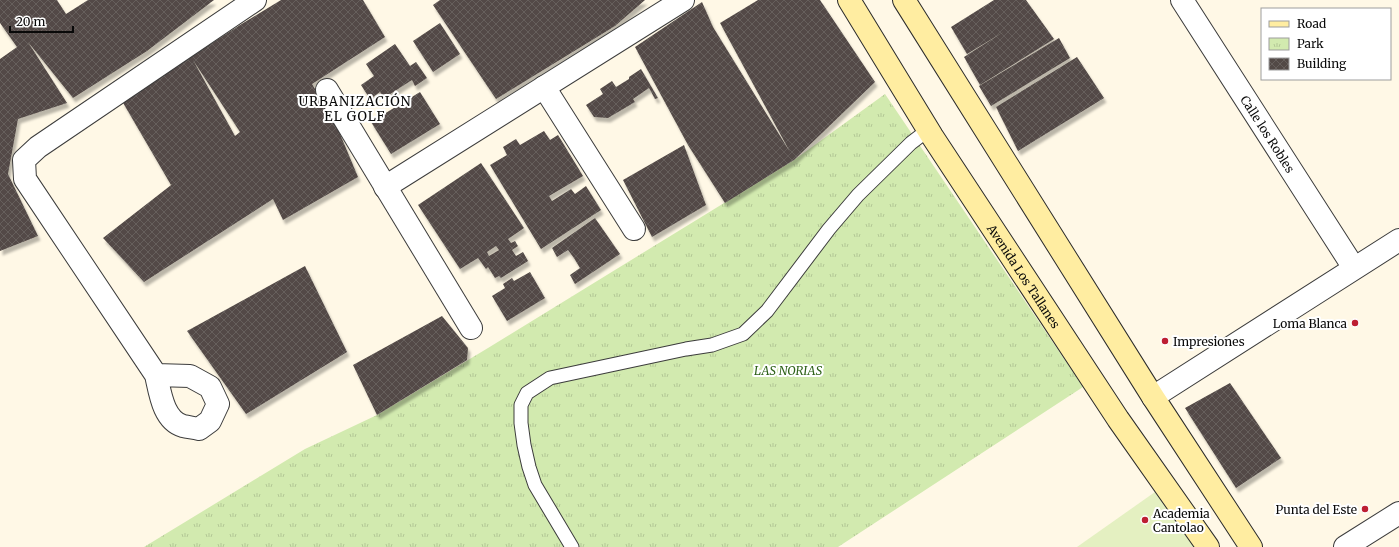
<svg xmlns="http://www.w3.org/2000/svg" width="1399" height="547" font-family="Merriweather,serif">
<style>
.park{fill:url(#park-tufts)}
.pitch{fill:#e4f0c1}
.building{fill:url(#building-cross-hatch);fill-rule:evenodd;filter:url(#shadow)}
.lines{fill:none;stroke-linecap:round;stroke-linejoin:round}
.service-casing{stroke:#3c3c3c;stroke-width:15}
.minor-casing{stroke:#3c3c3c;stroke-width:24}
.secondary-casing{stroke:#2b2b2b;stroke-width:24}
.service{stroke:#fff;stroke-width:13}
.minor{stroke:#fff;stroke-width:22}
.secondary{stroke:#ffeda1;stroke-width:22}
.poi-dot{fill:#bd1e32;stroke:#fff;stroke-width:1.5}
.labels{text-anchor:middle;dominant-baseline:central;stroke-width:4;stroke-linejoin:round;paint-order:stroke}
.street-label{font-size:12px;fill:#090909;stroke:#fff}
.poi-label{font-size:12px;fill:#090909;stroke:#fff;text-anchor:end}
.park-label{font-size:12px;font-style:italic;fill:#2e6219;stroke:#fff}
.neighbourhood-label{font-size:13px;letter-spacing:1px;fill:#090909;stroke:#fff}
</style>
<defs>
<pattern id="park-tufts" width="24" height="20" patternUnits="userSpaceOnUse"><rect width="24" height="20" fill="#d2eaaf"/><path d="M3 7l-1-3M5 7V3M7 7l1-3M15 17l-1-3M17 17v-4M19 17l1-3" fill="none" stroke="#b3c795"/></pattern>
<pattern id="building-cross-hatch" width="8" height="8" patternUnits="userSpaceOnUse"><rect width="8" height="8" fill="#524946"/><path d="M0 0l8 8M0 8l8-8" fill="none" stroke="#665f5c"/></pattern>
<filter id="shadow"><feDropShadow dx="2.5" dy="4.5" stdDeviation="1" flood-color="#0004"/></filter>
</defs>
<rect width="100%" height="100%" fill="#fff8e6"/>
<path class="park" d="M885 94 1083 387 838 547H144L305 449 377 415 488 348 794 160Z"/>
<path class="pitch" d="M1155 492 1194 547H1077Z"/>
<path class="building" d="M0 0H57L66 14 88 0H214L147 51 73 98 28 42 67 103 18 119 8 174 38 236 0 251V59L17 47 0 23Z
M281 0H363L385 37 312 84 335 122 358 177 283 220 273 199 144 282 103 238 193 168 171 185 122 101 240 25ZM193 60 240 132 235 136Z
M440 0H645L615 26 496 99 433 5Z
M758 0H820L875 82 794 160 725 203 688 145 635 47 702 2 713 27 790 152 720 23Z
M994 0H1026L1054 39 980 85 964 57 1005 31 967 54 951 27Z
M440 23 460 54 433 72 413 41Z
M1059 38 1070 58 991 106 979 86Z
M395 44 410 66 416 62 427 78 415 86 412 80 384 98 380 92 370 99 361 85 374 76 366 64Z
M1077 57 1104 98 1018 151 996 107Z
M641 69 658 98 655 99 649 88 633 99 635 102 608 118 594 117 586 105 603 94 600 89 612 81 616 87 629 79V77Z
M420 92 440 124 391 154 371 122Z
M544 131 550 140 558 135 583 176 549 196 552 201 571 189 575 194 586 186 601 210 541 249 490 165 507 155 503 147 516 139 520 145Z
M684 145 706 205 652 237 623 180Z
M481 163 524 228 508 239 511 243 515 241 518 246 512 250 516 256 523 252 528 261 501 278 499 276 495 278 488 267 486 269 478 258 460 269 418 205ZM496 246 499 250 489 256 487 252Z
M595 218 620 254 575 284 570 275 580 268 574 258 568 250 557 257 552 248Z
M305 266 347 352 246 414 187 331Z
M530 272 545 298 507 321 492 296 505 288 503 284 512 278 514 281Z
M442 316 468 348 467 360 377 415 353 365Z
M1230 383 1281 458 1236 488 1185 408Z"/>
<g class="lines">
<defs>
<path id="service" d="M572 547 535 485 529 467 524 445 521 423V405L527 393 550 378 686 349 712 345 743 334 767 311 829 229 858 195 911 143 928 130"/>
<g id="minor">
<path id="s1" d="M1182 0 1354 268"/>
<path d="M544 87 634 229"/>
<path d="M327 90 471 328"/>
<path d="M385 187 683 0"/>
<path d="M156 375 190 376 210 387 218 404 210 421 199 429C194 428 188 427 183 426 163 420 160 392 156 375L25 179 24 160 38 147 255 0"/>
<path d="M1153 397 1399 240"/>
<path d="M1345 547 1399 513"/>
</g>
<g id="secondary">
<path id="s2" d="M849 0 932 136 1118 419 1208 547"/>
<path d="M904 0 1153 397 1251 547"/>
</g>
</defs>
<use href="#service" class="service-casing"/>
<use href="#minor" class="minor-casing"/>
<use href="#secondary" class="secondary-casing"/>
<use href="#service" class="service"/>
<use href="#minor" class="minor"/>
<use href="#secondary" class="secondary"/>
</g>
<g class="poi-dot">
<circle cx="1355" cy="323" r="4"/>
<circle cx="1165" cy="341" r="4"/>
<circle cx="1365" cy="509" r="4"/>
<circle cx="1145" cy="520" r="4"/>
</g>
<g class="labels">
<g class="street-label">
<text stroke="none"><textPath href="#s1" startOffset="159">Calle los Robles</textPath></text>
<text stroke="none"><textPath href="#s2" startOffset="327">Avenida Los Tallanes</textPath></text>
</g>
<g class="poi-label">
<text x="1347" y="323">Loma Blanca</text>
<text x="1173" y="341" text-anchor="start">Impresiones</text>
<text x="1357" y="509">Punta del Este</text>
<text x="1153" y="513" text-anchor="start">Academia<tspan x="1153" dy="14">Cantolao</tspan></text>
</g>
<g class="park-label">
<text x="788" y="370">LAS NORIAS</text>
</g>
<g class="neighbourhood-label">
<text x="355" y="101">URBANIZACIÓN<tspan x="355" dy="15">EL GOLF</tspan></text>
</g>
</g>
<rect x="1261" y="8" width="130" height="72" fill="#ffffff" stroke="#9d9d9d"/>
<rect x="1269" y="21" width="20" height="6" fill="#ffeda1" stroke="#9d9d9d"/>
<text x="1297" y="28" font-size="12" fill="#090909">Road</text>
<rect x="1269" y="38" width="20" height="12" fill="url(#park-tufts)" stroke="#9d9d9d"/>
<text x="1297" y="48" font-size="12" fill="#090909">Park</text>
<rect x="1269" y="58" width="20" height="12" fill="url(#building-cross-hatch)" stroke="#9d9d9d"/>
<text x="1297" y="68" font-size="12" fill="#090909">Building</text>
<path d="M10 26v6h63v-6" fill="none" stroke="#090909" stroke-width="2"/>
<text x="16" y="26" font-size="12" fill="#090909" stroke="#ffffff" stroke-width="3" paint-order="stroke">20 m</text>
</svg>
